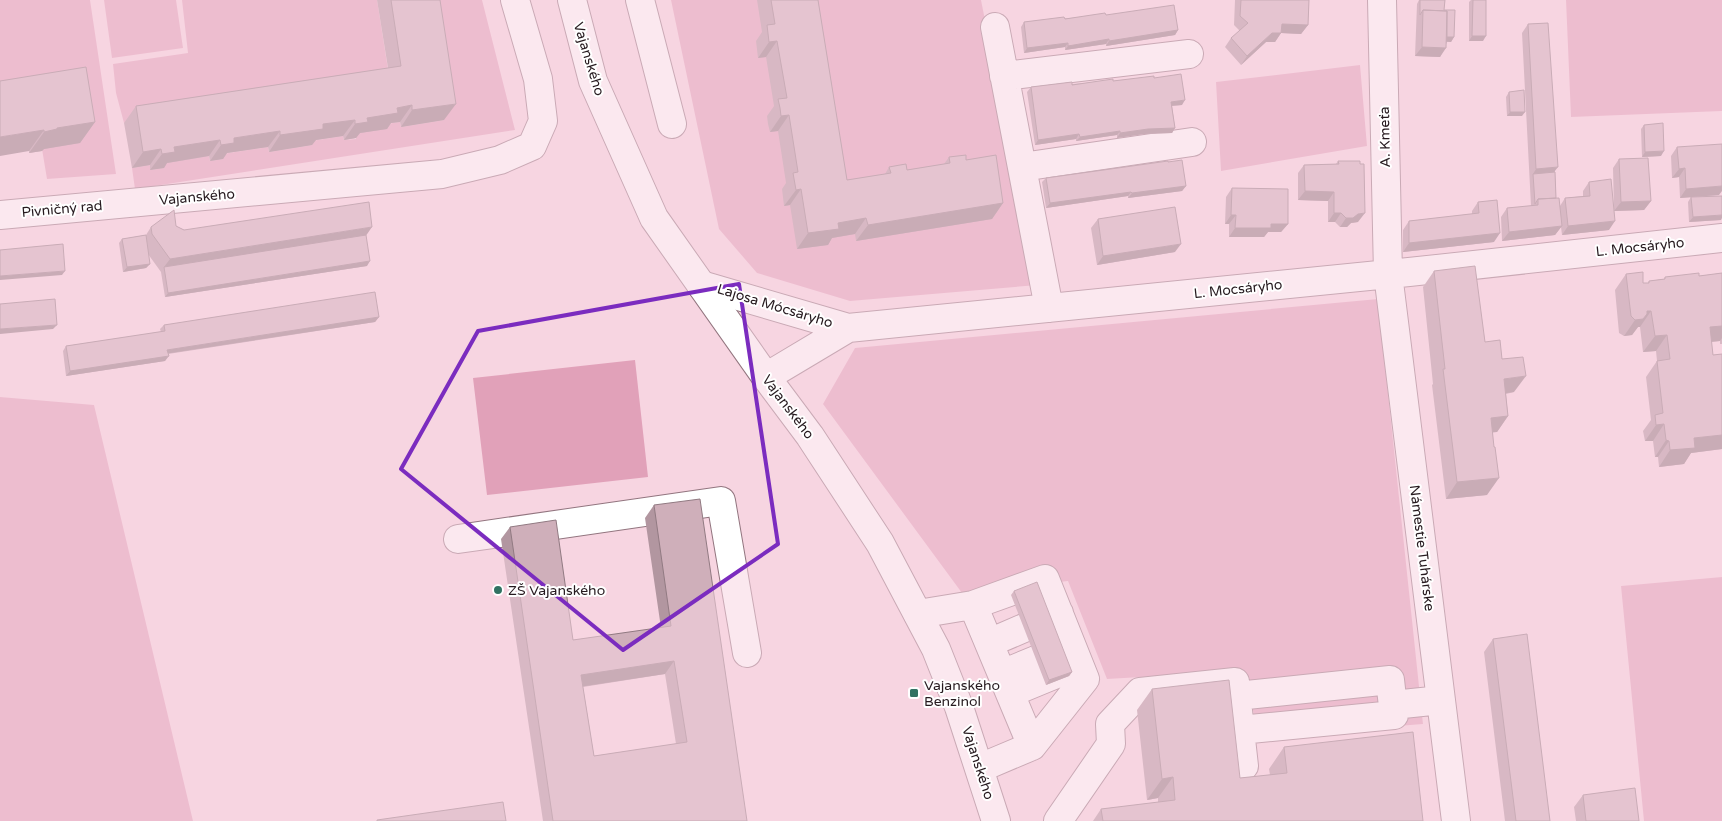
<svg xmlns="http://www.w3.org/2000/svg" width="1722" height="821" font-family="'Varela Round',sans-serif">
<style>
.green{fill:#e1a1b9}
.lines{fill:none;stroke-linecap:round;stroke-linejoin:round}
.minor-casing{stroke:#92757f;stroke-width:30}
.major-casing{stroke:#92757f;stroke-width:30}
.minor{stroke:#fff;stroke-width:28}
.major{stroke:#fff;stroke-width:28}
.wall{fill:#b296a0;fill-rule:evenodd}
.shaded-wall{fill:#917a82}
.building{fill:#cfafba;stroke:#917a82;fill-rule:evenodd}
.marked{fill:none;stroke:#7b2cbf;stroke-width:4;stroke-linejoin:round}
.poi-dot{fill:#317262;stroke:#fff;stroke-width:2}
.labels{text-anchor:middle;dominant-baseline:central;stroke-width:4;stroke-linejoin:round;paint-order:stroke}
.street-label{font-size:14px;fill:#261a1f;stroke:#fff}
.poi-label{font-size:14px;fill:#261a1f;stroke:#fff;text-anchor:start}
</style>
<rect width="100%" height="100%" fill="#f7d5e1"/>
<path class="green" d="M0 0H90L116 174 47 179 42 149 0 100Z
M104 0H176L183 48 112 58Z
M182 0H377L390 82 124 123 116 93 113 64 188 53Z
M426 0H482L515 130 135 189 132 168 150 165 151 170 163 168V163L209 156 210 161 223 159 222 154 268 147 269 152 312 145 311 141 343 136 344 140 356 139V134L386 124 400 122 401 127 444 120Z
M671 0H981L1038 285 850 301 757 273 719 229Z
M1566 0H1722V111L1571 117Z
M1360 65 1367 146 1221 171 1216 82Z
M1378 299 1423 724 1259 737 1244 671 1107 679 1068 581 962 593 823 404 855 348Z
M635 360 648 477 487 495 473 378Z
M0 397 94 405 193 821H0Z
M1722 577V821H1644L1621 586Z"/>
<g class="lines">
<defs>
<path id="minor" d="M640 0 672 124
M1382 0 1388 274 1456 821
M995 27 1049 308
M1004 76 1189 54
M1022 167 1192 142
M0 215 442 174 500 160 532 146 543 121 538 79 515 0
M701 285 848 328
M766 377 848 328 1409 272 1722 238
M458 539 721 501 747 653
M973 605 1045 579 1085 679 1032 746
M918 614 973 605 1032 746 980 768
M989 643 1059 613
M1002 674 1070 646
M1010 693 1078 665
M1393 705 1441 700
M1240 730 1244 766
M1058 821 1111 744 1110 724 1140 692 1235 682 1240 730 1394 715 1390 680 1237 696"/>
<path id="major" d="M572 0 593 81 654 218 766 377 810 436 880 543 936 649 959 707 996 821"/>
</defs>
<use href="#minor" class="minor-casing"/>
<use href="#major" class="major-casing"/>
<use href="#minor" class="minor"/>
<use href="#major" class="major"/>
</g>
<path class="wall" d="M377 0H440L444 120 401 127 400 122 391 123 387 129 360 133 356 138 344 140 343 136 316 140 312 145 269 152 268 147 227 153 223 159 210 161 209 156 167 163 164 168 150 170V165L132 168 124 123 136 106 388 68Z
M757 0H818L847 180 885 174 889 167 907 170 944 164 949 157 966 160 1003 203 992 219 856 241 855 234 832 238 828 245 797 249 790 205 784 206 782 189 786 183 778 131 770 132 768 124 767 116 774 106 766 57 758 58 756 41 762 32Z
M1235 0H1309L1308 25 1301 34 1281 33 1275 42H1266L1241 65 1225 47 1231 38 1240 31 1234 25Z
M1419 0H1445L1444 10 1454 37 1451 42H1447L1440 57 1415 56 1417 4Z
M1471 0H1486L1483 41H1469V2Z
M1106 15 1178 30 1175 35 1106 46V44L1065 50V47L1024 53 1021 27 1024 22Z
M1528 24 1555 172 1556 198 1560 206 1565 198 1583 196V191L1589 182 1609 230 1562 235 1561 227 1555 235 1502 241 1501 217 1507 208 1531 206 1522 33Z
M1154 78 1182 105 1172 106 1175 128 1172 133 1144 134 1117 138V135L1076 141V139L1035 145 1027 92 1031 87Z
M0 81 95 122 80 143 44 149 42 151 29 153V151Z
M1509 92 1522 116H1507L1506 97Z
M1644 125 1661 156 1642 157 1641 129Z
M1677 147 1719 195 1680 198 1679 177 1672 178 1671 156Z
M1619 159 1651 201 1644 210 1614 211 1613 168Z
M1338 161 1358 222 1351 223 1347 227H1340L1335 222H1328V201L1298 200V173L1304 165 1336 164Z
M1168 162 1186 186 1182 191 1128 198V196L1046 208 1042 182 1046 178Z
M1232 188 1288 224 1281 232H1268L1264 237H1229V224H1225L1226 197Z
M1691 197 1721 220 1689 222 1688 202Z
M1478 202 1494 242 1403 252V230L1409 221 1472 214V211Z
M1098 219 1175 252 1097 265 1091 228Z
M176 226 184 230 366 235 367 266 165 297 161 272 148 254 150 264 146 268 123 272 119 243 122 239 146 235 151 227Z
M1434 271 1485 342 1502 359 1514 392 1506 394 1508 416 1497 432H1493L1487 495 1446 499 1432 385 1433 384 1423 287Z
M1722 273V344H1720V341L1711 342 1713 355 1722 354V449L1691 453 1684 464 1659 467 1658 457H1655L1653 441H1645L1643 431 1651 420 1646 377 1657 361 1656 351 1643 352 1640 327H1638L1632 335 1624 336 1619 333 1615 290 1626 274 1643 283H1648L1649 281 1664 279 1665 277 1699 276Z
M379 317 375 322 168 354 165 361 66 376 63 351 66 346 161 332 160 329 164 325Z
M654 505 747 821H543L501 539 510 527 573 640 661 628 645 518ZM665 674 676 744 594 756 583 687Z
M1014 591 1072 672 1069 676 1046 685 1011 595Z
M1493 639 1550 821H1505L1484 652Z
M1152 689 1240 778 1270 775 1269 769 1284 747 1423 821H1093L1101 809 1158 803V798L1147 800 1137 710Z
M1583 795 1639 821H1576L1574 807Z"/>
<path class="shaded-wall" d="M1282 24 1308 25 1301 34 1281 33 1275 42H1266L1241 65 1247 56Z
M1178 30 1175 35 1106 46 1109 41Z
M1472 36H1486L1483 41H1469Z
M1444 37H1454L1451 42 1441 41Z
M1109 39 1106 44 1065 50 1068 46Z
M777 41 766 57 758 58 769 42Z
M1068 43 1065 47 1024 53 1027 48Z
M1422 47 1446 48 1440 57 1415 56Z
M1185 100 1182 105 1168 106 1171 102Z
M456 104 444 120 401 127 412 110Z
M412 105 400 122 391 123 387 129 360 133 356 138 344 140 355 124 367 118 397 108Z
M1510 112H1525L1522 116H1507Z
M789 115 778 131 770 132 781 116Z
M355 120 343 136 316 140 312 145 269 152 280 135 323 124Z
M95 122 80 143 44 149 42 151 29 153 44 132 57 128Z
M1175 128 1172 133 1144 134 1117 138 1120 133 1148 129Z
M44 130 29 151 0 156V137Z
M280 131 268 147 227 153 223 159 210 161 221 145 234 138Z
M1120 131 1117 135 1076 141 1080 137Z
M1079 134 1076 139 1035 145 1038 140Z
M220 140 209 156 167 163 164 168 150 170 162 154 174 147Z
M161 149 150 165 132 168 143 152Z
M1664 151 1661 156 1642 157 1645 152Z
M1558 167 1551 176 1533 174 1536 169Z
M1685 168 1679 177 1672 178 1679 169Z
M1186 186 1182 191 1128 198 1132 193Z
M1722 186V191L1719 195 1680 198 1686 189Z
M801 189 790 205 784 206 796 190Z
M1305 191 1334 192 1328 201 1298 200Z
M1131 192 1128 196 1046 208 1050 203Z
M1651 201 1644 210 1614 211 1621 202Z
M1003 203 992 219 856 241 868 225Z
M1334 213H1341L1335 222H1328Z
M1365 213 1358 222 1351 223 1347 227H1340L1346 218 1358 214Z
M1231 215H1236L1229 224H1225Z
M1722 215V218L1721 220 1689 222 1693 217Z
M866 218 855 234 832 238 828 245 797 249 808 233 838 223Z
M1615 221 1609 230 1562 235 1568 226Z
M1271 224H1288L1281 232H1268L1264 237H1229L1235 228Z
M1562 226 1555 235 1502 241 1509 232Z
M372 227 363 240 164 267 170 259Z
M1500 233 1494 242 1403 252 1409 243Z
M1181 244 1175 252 1097 265 1103 256Z
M370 261 367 266 165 297 168 293Z
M150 264 146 268 123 272 127 267Z
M65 271 62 275 0 280V276Z
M1647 311H1651L1640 327H1638L1632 335 1624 336 1635 320Z
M379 317 375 322 164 354 167 350Z
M57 325 53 329 0 334V329Z
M1722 326V338L1720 341 1698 343 1710 327Z
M1667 335 1656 351 1643 352 1655 336Z
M169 356 165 361 66 376 70 371Z
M1526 376 1514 392 1493 395 1504 379Z
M1508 416 1497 432 1480 434 1491 418Z
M1664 424 1653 441H1645L1656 425Z
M1722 435V449L1691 453 1684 464 1659 467 1670 450 1694 438Z
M1666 440 1669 441 1658 457H1655Z
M1499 478 1487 495 1446 499 1457 482Z
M674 661 665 674 572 688 581 675Z
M1072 672 1069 676 1046 685 1049 680Z
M1173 777 1158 798 1147 800 1162 779Z"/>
<path class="building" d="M391 0H440L456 104 412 110V105L397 108 398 113 367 118 368 122 355 124V120L323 124V129L280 135V131L234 138V143L221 145 220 140 174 147 175 152 162 154 161 149 143 152 136 106 401 66Z
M771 0H818L847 180 891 173 889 167 900 165 906 164 907 170 950 163 949 157 966 155V160L996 155 1003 203 868 225 866 218 838 223 839 229 808 233 801 189 796 190 793 173 798 172 789 115 781 116 780 108 778 99 787 98 777 41 769 42 767 25 775 24Z
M1241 0H1309L1308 25 1282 24 1281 33H1272L1247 56 1231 38 1248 23 1240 16Z
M1420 0H1445L1444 10H1455L1454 37H1447V11L1423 10 1420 15Z
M1473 0H1486V36H1472Z
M1174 5 1178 30 1109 41V39L1068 46V43L1027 48 1024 22 1064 17 1065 19 1105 13 1106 15Z
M1423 10 1447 11 1446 48 1422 47Z
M1548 23 1558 167 1536 169 1528 24Z
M86 67 95 122 57 128V129L44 132V130L0 137V81Z
M1181 74 1185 100 1171 102 1175 128 1148 129 1120 133V131L1080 137 1079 134 1038 140 1031 87 1072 82V85L1113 79V81L1154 76V78Z
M1524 90 1525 112H1510L1509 92Z
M1663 123 1664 151 1645 152 1644 125Z
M1722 144V186L1686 189 1685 168 1679 169 1677 147Z
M1648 158 1651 201 1621 202 1619 159Z
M1182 160 1186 186 1132 193 1131 192 1050 203 1046 178 1168 161V162Z
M1338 161H1360V164H1364L1365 213 1358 214 1353 218H1346L1341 213H1334V192L1305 191 1304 165 1339 164Z
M1555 172 1556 198 1538 199 1535 204 1533 174Z
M1611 179 1615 221 1568 226 1565 198 1590 196 1589 182Z
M1232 188 1288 189V224H1271V228H1235L1236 215H1231Z
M1722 196V215L1693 217 1691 197Z
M1559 198 1562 226 1509 232 1507 208 1538 205V199Z
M1497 200 1500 233 1409 243V221L1479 213 1478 202Z
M369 202 372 227 170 259 152 234 151 227 174 210 176 226 184 230Z
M1175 207 1181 244 1103 256 1098 219Z
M146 235 150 264 127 267 122 239Z
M366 235 370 261 168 293 164 267Z
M63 244 65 271 0 276V250Z
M1475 266 1485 342 1500 340 1502 359 1523 357 1526 376 1504 379 1508 416 1491 418 1494 447H1495L1499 478 1457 482 1443 369H1445L1434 271Z
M1643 272V283H1649V281L1665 279V277L1699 273V276L1722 273V326L1710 327 1713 355 1722 354V435L1694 438 1695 448 1670 450 1669 441 1666 440 1664 424 1656 425 1655 415 1663 413 1657 361 1670 359 1667 335 1655 336 1651 311H1647V314L1643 319 1635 320 1631 316 1626 274Z
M375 292 379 317 167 350 169 356 70 371 66 346 165 331 164 325Z
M55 299 57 325 0 329V304Z
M700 499 747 821H553L510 527 556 520 573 640 671 626 654 505ZM674 661 687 742 594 756 581 675Z
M1037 582 1072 672 1049 680 1014 591Z
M1527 634 1550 821H1516L1493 639Z
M1229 680 1240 778 1287 773 1284 747 1413 732 1423 821H1103L1101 809 1175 800 1173 777 1162 779 1152 689Z
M1635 788 1639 821H1586L1583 795Z
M503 802 506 821H377V820Z"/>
<path d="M0 0H1722V821H0ZM739 284 778 544 623 650 401 469 478 331Z" fill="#f7d5e1" fill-opacity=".55" fill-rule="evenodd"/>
<path class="marked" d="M739 284 778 544 623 650 401 469 478 331Z"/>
<g class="poi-dot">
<circle cx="498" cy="590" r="5"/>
<rect x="909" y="688" width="10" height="10" rx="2.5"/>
</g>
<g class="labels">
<g class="street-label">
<text transform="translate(589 59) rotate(73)">Vajanského</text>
<text transform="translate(1385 137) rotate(-91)">A. Kmeťa</text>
<text transform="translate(197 197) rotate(-5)">Vajanského</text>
<text transform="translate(62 209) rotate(-5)">Pivničný rad</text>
<text transform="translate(1640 247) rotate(-6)">L. Mocsáryho</text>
<text transform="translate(1238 289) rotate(-6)">L. Mocsáryho</text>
<text transform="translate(775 306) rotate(17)">Lajosa Mócsáryho</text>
<text transform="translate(788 407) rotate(53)">Vajanského</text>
<text transform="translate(1422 548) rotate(83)">Námestie Tuhárske</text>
<text transform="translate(978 763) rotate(72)">Vajanského</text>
</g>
<g class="poi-label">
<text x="508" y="590">ZŠ Vajanského</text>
<text x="924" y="685">Vajanského<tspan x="924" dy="16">Benzinol</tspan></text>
</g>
</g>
</svg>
